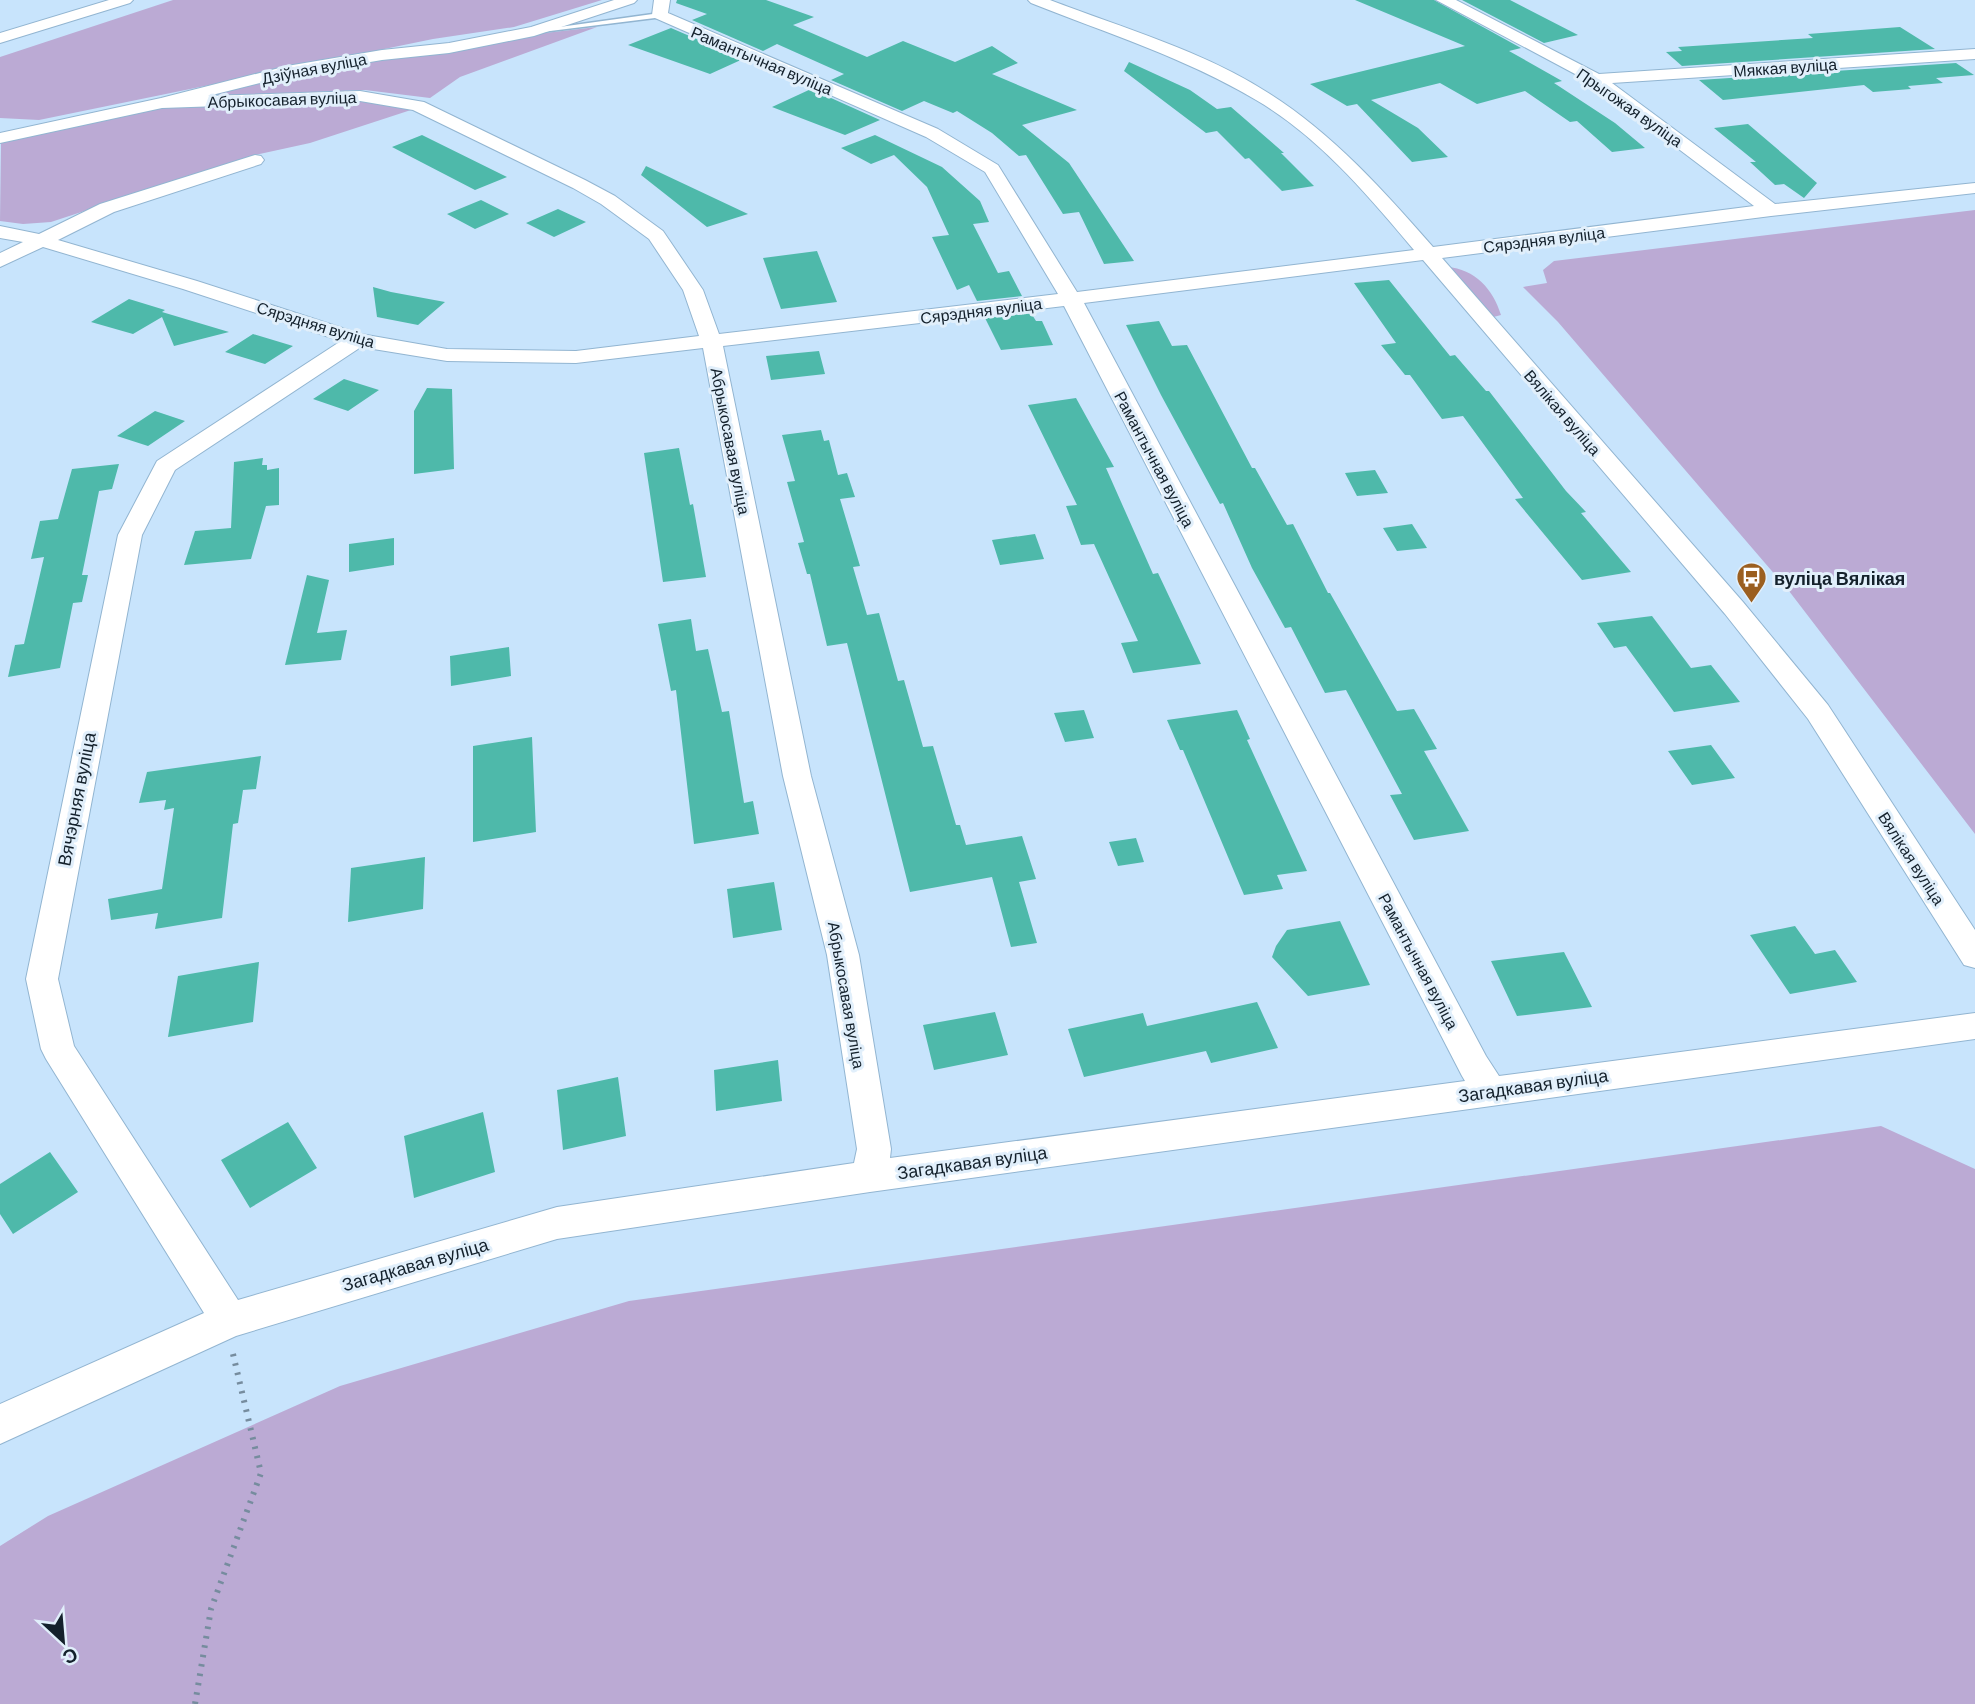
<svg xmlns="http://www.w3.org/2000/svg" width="1975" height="1704" font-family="Barlow,sans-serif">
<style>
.green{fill:#bbaad4}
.building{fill:#4eb9aa}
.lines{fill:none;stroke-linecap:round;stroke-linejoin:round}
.lane-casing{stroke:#92b5d1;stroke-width:3}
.street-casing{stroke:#92b5d1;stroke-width:2}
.path{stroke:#768c9e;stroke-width:6;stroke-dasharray:2.5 7;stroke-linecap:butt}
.lane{fill:#fff;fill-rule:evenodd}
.street{fill:#fff;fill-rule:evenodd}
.labels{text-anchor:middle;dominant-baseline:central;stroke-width:6;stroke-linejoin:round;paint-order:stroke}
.far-street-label{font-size:16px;fill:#14212c;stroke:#e1effb}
.poi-label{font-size:18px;font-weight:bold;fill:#14212c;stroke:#e1effb;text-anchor:start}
.street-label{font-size:18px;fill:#14212c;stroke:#e1effb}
</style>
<rect width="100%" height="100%" fill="#c8e4fc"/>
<path class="green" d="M173 0H602L514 27 433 39 39 120 0 118V57Z
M597 27 460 77 430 98 365 90 213 96 274 77 536 34Z
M361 99 414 109 310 143 255 155 51 222 23 224 0 221 1 143 165 105Z
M1975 210V834L1789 591 1558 322 1523 287 1547 283 1543 270 1554 261Z
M1447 267C1475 269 1493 289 1501 315L1486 319Z
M1881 1126 1975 1169V1704H0V1546L48 1516 340 1386 629 1301Z"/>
<path class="building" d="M677 0H766L814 17 793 25 867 57 903 41 955 62 992 46 1018 63 992 74 1077 110 1022 125 1069 163 1134 261 1104 264 1079 212 1063 214 1026 155 1019 156 992 133 957 111 953 113 924 101 902 111 831 80 844 74 777 44 763 51 692 20 707 14 676 3Z
M1355 0H1434L1521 48 1509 51 1562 81 1554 83 1615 123 1645 148 1612 152 1577 121 1570 122 1525 91 1477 104 1440 83 1371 100 1418 128 1448 157 1412 162 1357 104 1347 106 1310 84 1465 46Z
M1462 0H1510L1578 35 1544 43Z
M1900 27 1935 49 1682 66 1666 52 1682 51 1678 47 1813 38 1808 34Z
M671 28 743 59 710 74 628 45Z
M1129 62 1190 90 1217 109 1231 107 1284 153H1281L1314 186 1282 191 1249 158 1245 159 1217 131 1206 133 1124 71Z
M1956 63 1974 75 1936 78 1943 83 1908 86 1911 89 1873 92 1864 85 1723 100 1699 80Z
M811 89 880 120 845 135 772 107Z
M1748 124 1817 183 1804 198 1784 184 1775 185 1750 162H1756L1714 128Z
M422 135 507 177 475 190 392 147Z
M875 135 942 167 980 201 989 222 973 224 998 273 1009 271 1022 296 977 301 969 285 957 290 932 237 949 235 927 187 894 155 871 164 841 148Z
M646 166 748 214 707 227 641 175Z
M481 200 509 214 475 229 447 214Z
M558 209 586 222 554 237 526 223Z
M817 251 837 302 781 309 763 258Z
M1389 280 1450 356 1455 355 1486 391H1489L1566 491 1586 512 1581 513 1631 572 1582 580 1515 499 1523 498 1463 416 1442 419 1410 375H1405L1381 345 1396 343 1354 283Z
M373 287 391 292 445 302 418 325 377 317Z
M129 299 165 310 162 312 229 332 174 346 162 317 133 334 91 322Z
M1031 313 1036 321H1042L1053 345 1001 350 985 318Z
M1159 321 1172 346 1187 345 1252 468H1255L1287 525 1293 524 1328 593H1330L1397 711 1414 709 1437 749 1424 751 1469 831 1414 840 1390 795 1402 794 1346 690 1325 693 1291 627 1285 628 1252 568 1223 503 1220 504 1161 395 1126 325Z
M253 334 293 346 265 364 225 352Z
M819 351 825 374 771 380 766 356Z
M344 379 379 390 348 411 313 399Z
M427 388 452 389 454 469 414 474V411Z
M1076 398 1114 467 1106 468 1153 574 1158 573 1201 664 1133 673 1121 643 1138 641 1094 544 1081 545 1066 506 1077 505 1028 405Z
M155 411 185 421 148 446 117 436Z
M821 430 824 441 829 440 838 475 847 473 855 497 840 499 860 566 853 567 867 615 879 613 898 681 904 680 923 747 933 746 956 825H960L966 845 1022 836 1036 879 1019 882 1037 943 1011 947 992 877 910 892 847 643 827 646 810 574H807L798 543 804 542 787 482 795 481 782 435Z
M679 448 690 505 693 504 706 577 663 582 644 453Z
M263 458 262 465H267V470L279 468V505L266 506 251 559 184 565 195 531 231 528 234 462Z
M119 464 112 489 99 491 82 575H88L82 602 73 603 60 668 8 677 15 645 24 644 44 557 31 559 40 521 58 519 72 469Z
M1375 470 1388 493 1357 496 1345 473Z
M1412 524 1427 548 1397 551 1383 528Z
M1035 534 1044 559 1000 565 992 540Z
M394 538V565L349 572V544Z
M307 575 329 580 317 633 347 630 341 660 285 665Z
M1652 616 1691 668 1711 665 1740 702 1674 712 1626 646 1614 648 1597 623Z
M691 619 696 651 708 649 722 712 729 711 744 803 753 801 759 834 694 844 676 690 671 691 658 624Z
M509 647 511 676 451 686 450 656Z
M1084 710 1094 738 1065 742 1054 713Z
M1237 710 1250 739 1247 740 1307 871 1277 875 1283 889 1244 895 1183 750H1180L1167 720Z
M532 737 536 832 473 842V746Z
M1711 745 1735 778 1692 785 1668 751Z
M261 756 256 789 243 790 238 823 233 824 222 918 155 929 158 913 111 920 108 899 162 889 174 808 164 810 166 800 139 803 147 772Z
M1136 838 1144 862 1118 866 1109 842Z
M425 857 423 909 348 922 351 868Z
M774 882 782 930 733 938 727 889Z
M1340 921 1370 985 1308 996 1272 957 1276 946 1287 930Z
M1795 926 1815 954 1835 950 1857 982 1790 994 1750 935Z
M1564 952 1592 1007 1517 1016 1491 961Z
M259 962 253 1022 168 1037 178 976Z
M1257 1002 1278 1048 1211 1063 1206 1051 1084 1077 1068 1029 1143 1013 1147 1026Z
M995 1012 1008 1055 934 1070 923 1025Z
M778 1060 782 1101 716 1111 714 1070Z
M618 1077 626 1136 563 1150 557 1090Z
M483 1112 495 1172 414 1198 404 1136Z
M288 1122 317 1168 250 1208 221 1160Z
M50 1152 78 1192 13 1234 0 1214V1184Z"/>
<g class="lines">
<defs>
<path id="lane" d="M660 13 663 17 542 32 538 30Z"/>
<path id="street" d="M109 0H133L130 3 0 43V33Z
M614 0H637L634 3 534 36 449 53 382 60 288 76 208 96 360 91 424 102 585 180 615 196 663 231 703 290 719 334 1058 294 985 172 926 137 655 18 652 15 654 0H670L668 13 938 129 998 165 1077 292 1414 250C1368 195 1318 136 1256 100 1186 58 1106 33 1031 3L1028 0H1050C1123 28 1204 51 1270 94 1333 134 1384 191 1433 247L1754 206 1590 82 1436 0H1456L1599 74 1975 49V59L1612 83 1775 204 1975 183V193L1771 216 1442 258 1743 602 1828 705 1975 930V968L1964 965 1808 719 1725 614 1423 260 1084 303 1486 1056 1499 1076 1975 1013V1039L870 1192 557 1239 236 1336 0 1444V1404L204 1313 46 1059 41 1049 26 979 118 535 157 461 341 341 183 289 43 247 0 267V253L23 242 0 238V226L39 234 100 204 255 155 261 156 264 160 261 164 114 212 58 240 197 281 361 334 447 349 576 351 699 336 683 290 649 239 601 204 573 188 413 110 360 101 162 108 0 143V133L161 98 287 66 382 50 449 43 531 27ZM1064 306 1462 1076 1465 1081 890 1158 891 1149 859 955 811 776 723 346ZM361 347 447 361 576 363 703 348 783 776 827 955 857 1149 854 1163 557 1207 238 1300 74 1046 58 979 142 535 175 470Z"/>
</defs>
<use href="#lane" class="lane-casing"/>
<use href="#street" class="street-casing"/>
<path class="path" d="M195 1704 211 1609 261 1473 233 1354"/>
<use href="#lane" class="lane"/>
<use href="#street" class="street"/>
</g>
<defs>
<symbol id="bus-pin" viewBox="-11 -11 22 30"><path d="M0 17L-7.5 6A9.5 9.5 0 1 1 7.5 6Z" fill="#9b5f20" stroke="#e1effb"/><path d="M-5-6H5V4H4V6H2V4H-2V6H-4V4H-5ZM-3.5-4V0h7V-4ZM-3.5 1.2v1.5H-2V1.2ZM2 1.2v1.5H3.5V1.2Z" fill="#fff"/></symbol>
</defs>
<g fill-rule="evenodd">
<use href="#bus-pin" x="1734" y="560" width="35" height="47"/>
</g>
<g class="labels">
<g class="far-street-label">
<text transform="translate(762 60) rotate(23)">Рамантычная вуліца</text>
<text transform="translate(1785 67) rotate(-4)">Мяккая вуліца</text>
<text transform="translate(314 68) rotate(-11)">Дзіўная вуліца</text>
<text transform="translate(282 99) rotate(-2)">Абрыкосавая вуліца</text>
<text transform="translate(1630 107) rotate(35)">Прыгожая вуліца</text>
<text transform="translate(1544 239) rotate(-7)">Сярэдняя вуліца</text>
<text transform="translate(981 310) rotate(-7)">Сярэдняя вуліца</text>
<text transform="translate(316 324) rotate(17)">Сярэдняя вуліца</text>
<text transform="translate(1563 412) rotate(49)">Вялікая вуліца</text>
<text transform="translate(731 441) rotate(79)">Абрыкосавая вуліца</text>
<text transform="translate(1155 459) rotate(62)">Рамантычная вуліца</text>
<text transform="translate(1912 858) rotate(57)">Вялікая вуліца</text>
<text transform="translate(1419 961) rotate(62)">Рамантычная вуліца</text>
<text transform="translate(847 995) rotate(80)">Абрыкосавая вуліца</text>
</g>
<g class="poi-label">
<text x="1774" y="578">вуліца Вялікая</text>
</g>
<g class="street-label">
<text transform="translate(76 799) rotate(-79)">Вячэрняя вуліца</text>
<text transform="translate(1533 1085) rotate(-8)">Загадкавая вуліца</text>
<text transform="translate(972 1162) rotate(-8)">Загадкавая вуліца</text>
<text transform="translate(415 1264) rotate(-16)">Загадкавая вуліца</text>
</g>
</g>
<g transform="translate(63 1641) rotate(154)" stroke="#e1effb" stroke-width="5" paint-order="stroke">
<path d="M0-5L12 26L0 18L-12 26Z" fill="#14212c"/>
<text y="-10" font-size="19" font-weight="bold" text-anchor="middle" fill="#14212c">С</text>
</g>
</svg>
